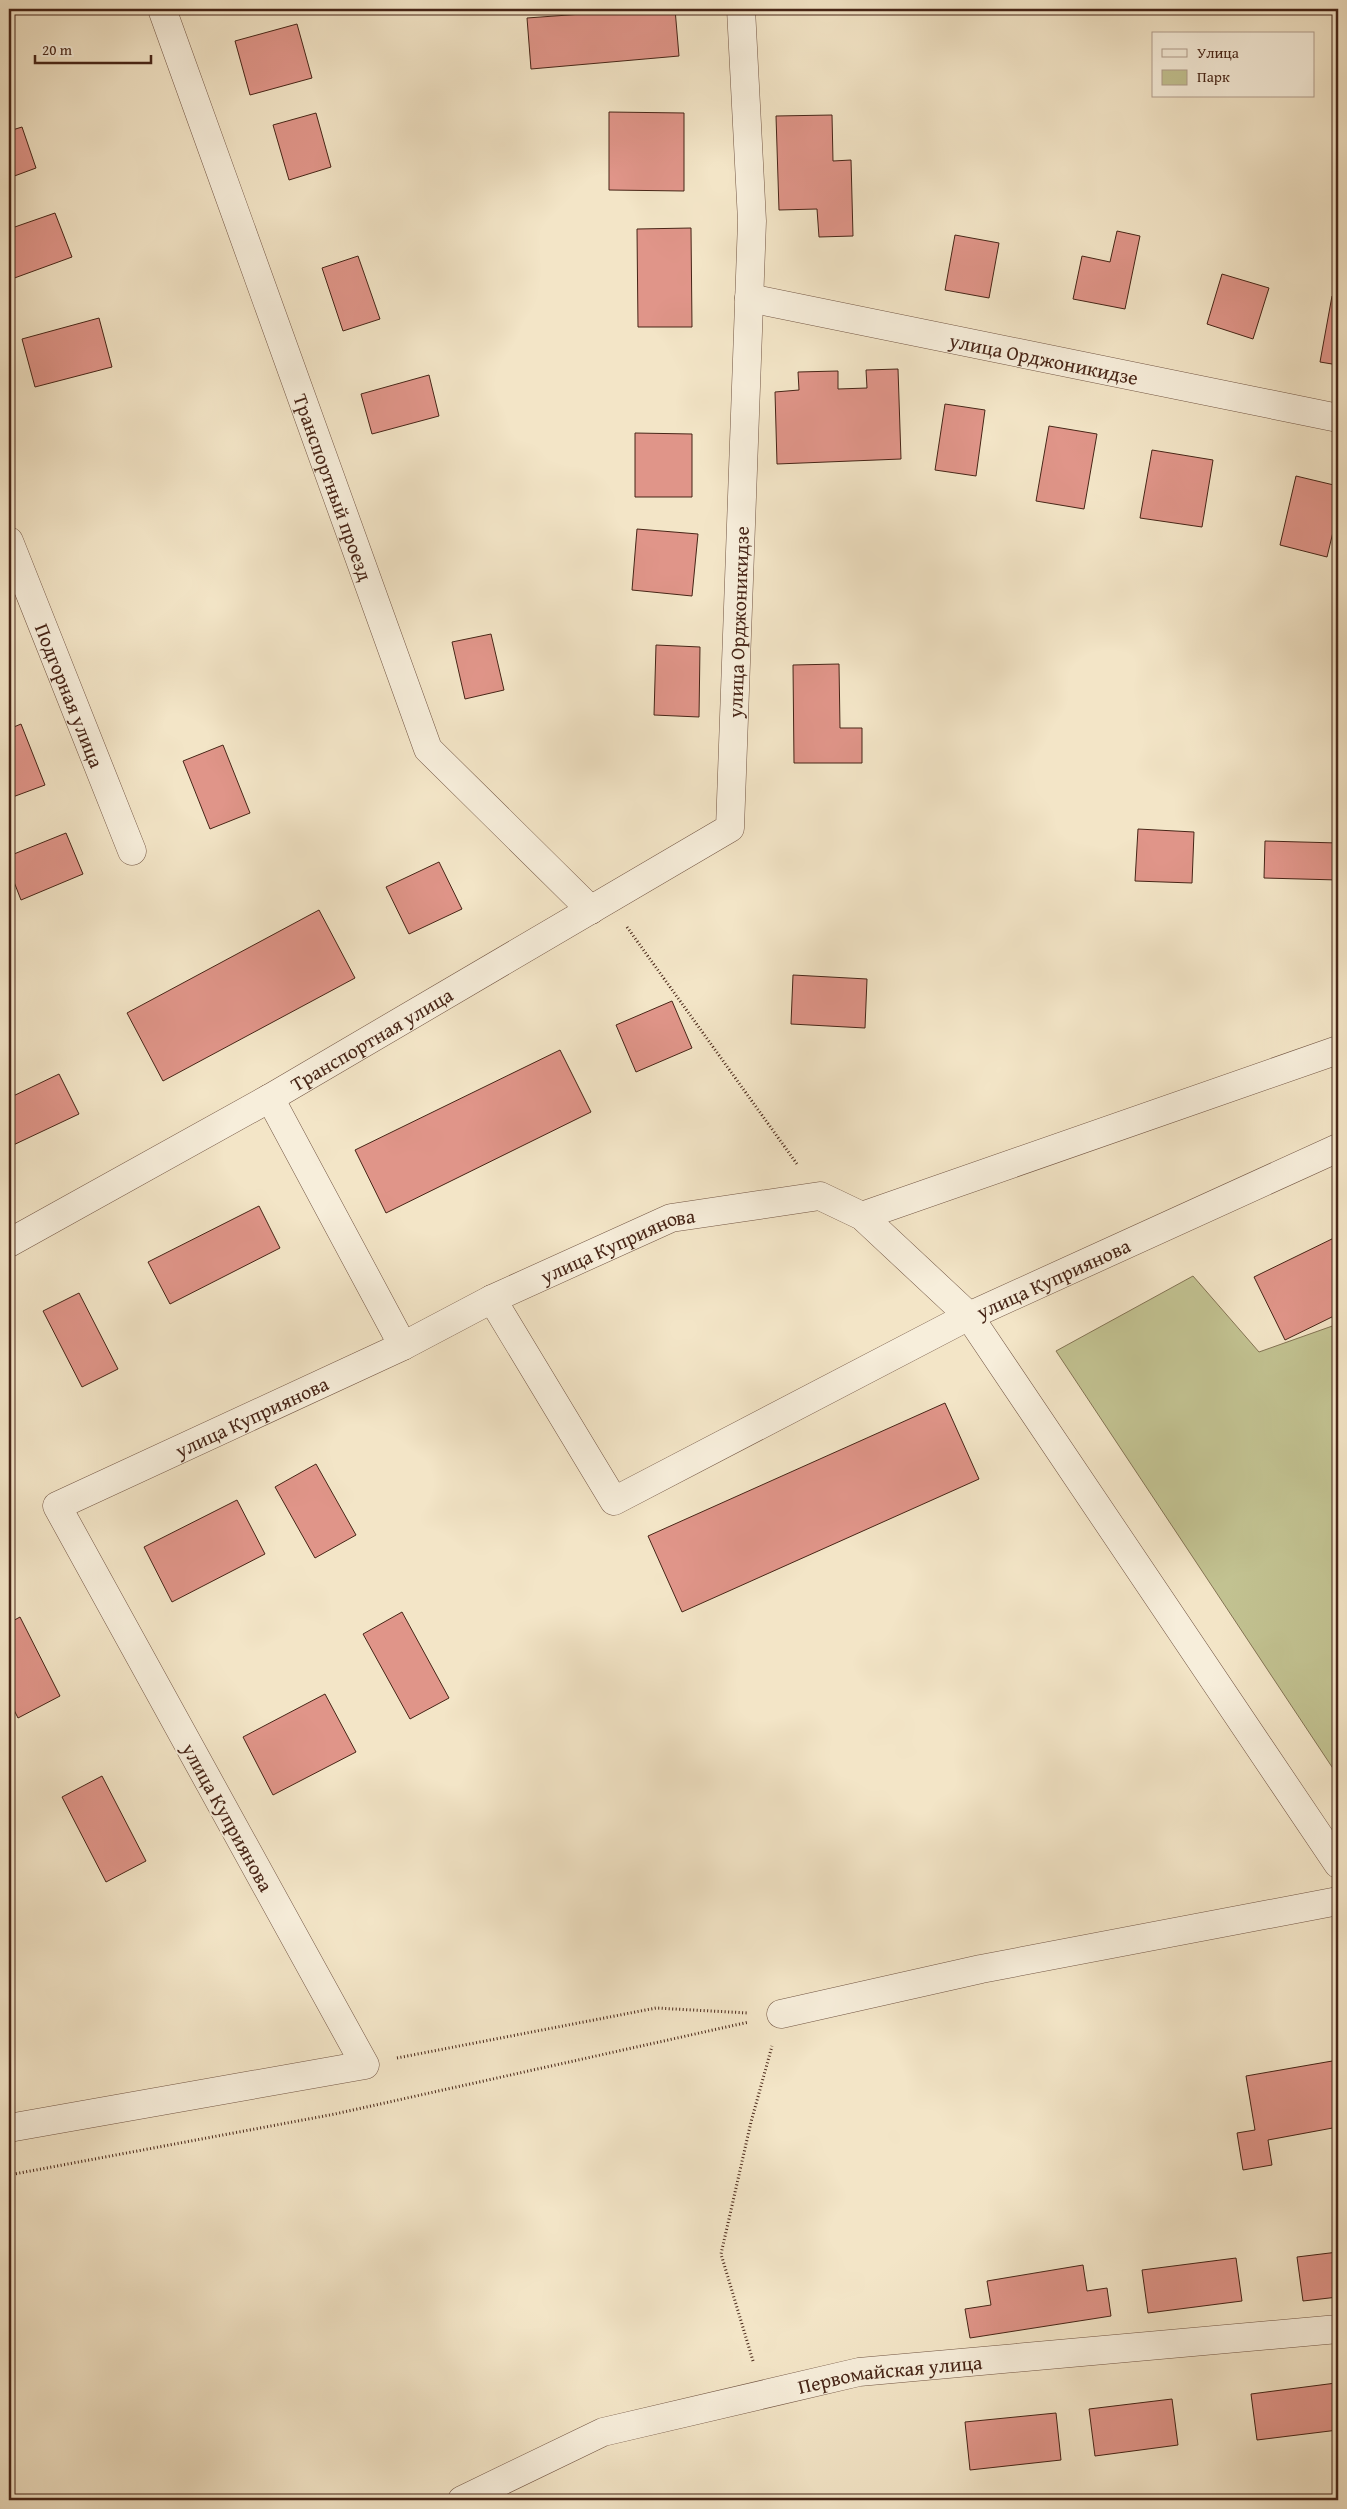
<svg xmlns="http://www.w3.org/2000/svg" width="1347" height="2509" font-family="'Gentium Book Plus',serif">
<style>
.green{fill:#c2c291;stroke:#847454}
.building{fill:#e09589;stroke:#472517}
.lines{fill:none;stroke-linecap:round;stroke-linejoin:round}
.minor-casing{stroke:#725543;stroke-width:29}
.path{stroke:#472517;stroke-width:3;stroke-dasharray:1 2.5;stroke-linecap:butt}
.minor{stroke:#f7eedb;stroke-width:28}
.labels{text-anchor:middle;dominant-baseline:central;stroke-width:4;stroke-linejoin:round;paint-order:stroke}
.street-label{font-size:20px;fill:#472517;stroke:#f7eedb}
</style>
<rect width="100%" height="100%" fill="#f3e5c7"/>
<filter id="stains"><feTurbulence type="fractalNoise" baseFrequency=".004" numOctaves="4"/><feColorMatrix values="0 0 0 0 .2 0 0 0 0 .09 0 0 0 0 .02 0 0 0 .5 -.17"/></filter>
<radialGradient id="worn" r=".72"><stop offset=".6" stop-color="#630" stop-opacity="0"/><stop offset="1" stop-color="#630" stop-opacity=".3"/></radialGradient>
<path class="green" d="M1193 1276 1259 1352 1338 1324V1776L1056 1351Z"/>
<path class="building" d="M596 9H675L679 56 531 69 527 18 596 13Z
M297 24 312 78 250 95 235 41Z
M609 112 684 113V191L609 190Z
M316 113 331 167 289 180 273 125Z
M832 115 833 161 851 160 853 236 819 237 817 209 779 210 776 116Z
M22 127 36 168 9 178V131Z
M55 213 72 257 9 280V229Z
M691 228 692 327H638L637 229Z
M1117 231 1140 236 1125 309 1073 299 1082 256 1110 262Z
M955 235 999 243 989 298 945 290Z
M358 256 380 319 343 331 322 268Z
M1222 274 1269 288 1253 339 1207 324Z
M1332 296 1338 297V365L1320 362Z
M99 318 112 367 35 387 22 339Z
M898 369 901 459 777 464 775 392 799 390 798 372 838 371V389L867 388 866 370Z
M429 375 439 416 372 434 361 394Z
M945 404 985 410 976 476 935 470Z
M1049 426 1097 434 1084 509 1036 501Z
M635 433 692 434V497H635Z
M1152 450 1213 460 1202 527 1140 518Z
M1296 476 1338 486V511L1327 557 1280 545Z
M637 529 698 534 692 596 632 590Z
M491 634 504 690 465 699 452 642Z
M656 645 700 647 699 717 654 715Z
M839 664 840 728H862V763H794L793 665Z
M21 724 45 785 10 798 9 729Z
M223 745 250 813 210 829 183 761Z
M1138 829 1194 832 1192 883 1135 881Z
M66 833 83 874 21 900 9 869V856Z
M1265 841 1338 843V880L1264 878Z
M439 862 462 909 409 934 386 887Z
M319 910 355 978 163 1081 127 1013Z
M793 975 867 979 865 1028 791 1024Z
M672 1001 692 1048 636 1072 616 1025Z
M560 1050 591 1112 386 1213 355 1150Z
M59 1074 79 1114 9 1147V1098Z
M259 1206 280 1248 170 1304 148 1262Z
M1338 1236V1314L1285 1340 1254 1277Z
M79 1293 118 1369 82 1387 43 1311Z
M945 1403 979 1479 682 1612 648 1536Z
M316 1464 356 1535 315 1558 275 1487Z
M237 1500 265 1554 172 1602 144 1547Z
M402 1612 449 1698 410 1719 363 1634Z
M20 1617 60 1696 18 1718 9 1700V1623Z
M325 1694 356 1752 273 1795 243 1737Z
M102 1776 146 1861 106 1882 62 1797Z
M1338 2060V2127L1268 2140 1272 2165 1243 2170 1237 2133 1255 2130 1246 2076Z
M1338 2252V2297L1303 2301 1297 2257Z
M1236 2258 1242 2301 1148 2313 1142 2270Z
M1083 2265 1087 2291 1107 2288 1111 2316 970 2338 965 2309 991 2305 987 2281Z
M1336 2383 1338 2430 1257 2440 1251 2394Z
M1172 2399 1178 2445 1095 2456 1089 2409Z
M1056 2413 1061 2460 970 2470 965 2422Z"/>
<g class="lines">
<defs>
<g id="minor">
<path id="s1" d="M162 9 428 749 591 910"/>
<path id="s2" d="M749 298 1338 418"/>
<path id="s3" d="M9 541 132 851"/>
<path d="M270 1098 403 1346"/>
<path d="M862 1216 1338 1050"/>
<path id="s4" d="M9 1243 270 1098 730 828 752 221 741 9"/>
<path d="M492 1299 614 1501 969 1316 1338 1864"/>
<path d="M781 2014 981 1969 1338 1901"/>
<path id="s5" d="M9 2128 365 2065 57 1506 403 1346 492 1299 671 1218 820 1196 862 1216 969 1316 1338 1148"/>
<path id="s6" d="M462 2500 603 2432 859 2372 1338 2329"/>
</g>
</defs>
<use href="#minor" class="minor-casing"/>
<path class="path" d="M627 927 797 1164
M397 2058 656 2008 748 2013
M9 2175 335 2114 749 2022
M753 2361 721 2254 751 2122 772 2046"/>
<use href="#minor" class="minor"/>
</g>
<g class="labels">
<g class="street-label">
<text stroke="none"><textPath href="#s2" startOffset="301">улица Орджоникидзе</textPath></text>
<text stroke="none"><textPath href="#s1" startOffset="508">Транспортный проезд</textPath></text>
<text stroke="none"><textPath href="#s4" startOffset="1038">улица Орджоникидзе</textPath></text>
<text stroke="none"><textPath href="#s3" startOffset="166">Подгорная улица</textPath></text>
<text stroke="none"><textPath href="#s4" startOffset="416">Транспортная улица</textPath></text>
<text stroke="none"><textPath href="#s5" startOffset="1619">улица Куприянова</textPath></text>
<text stroke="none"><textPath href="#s5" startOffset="2114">улица Куприянова</textPath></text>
<text stroke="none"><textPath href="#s5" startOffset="1214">улица Куприянова</textPath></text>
<text transform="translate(228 1817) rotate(61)">улица Куприянова</text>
<text stroke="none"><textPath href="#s6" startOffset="450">Первомайская улица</textPath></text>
</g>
</g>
<rect width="1347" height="2509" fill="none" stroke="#f3e5c7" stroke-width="30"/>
<rect x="10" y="10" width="1327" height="2489" fill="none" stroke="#472517" stroke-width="2.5"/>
<rect x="15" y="15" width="1317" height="2479" fill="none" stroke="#472517"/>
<rect x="1152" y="32" width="162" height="65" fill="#f7eedb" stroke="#b19e8d"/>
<rect x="1162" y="49" width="25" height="8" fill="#f7eedb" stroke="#b19e8d"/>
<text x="1197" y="58" font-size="15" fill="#472517">Улица</text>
<rect x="1162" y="70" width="25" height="15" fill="#c2c291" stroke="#b19e8d"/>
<text x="1197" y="82" font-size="15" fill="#472517">Парк</text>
<path d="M35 55v8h116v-8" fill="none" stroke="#472517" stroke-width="2.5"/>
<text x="42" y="55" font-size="15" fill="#472517" stroke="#f7eedb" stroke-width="4" paint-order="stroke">20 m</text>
<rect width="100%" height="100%" filter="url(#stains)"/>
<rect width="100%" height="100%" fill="url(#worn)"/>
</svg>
